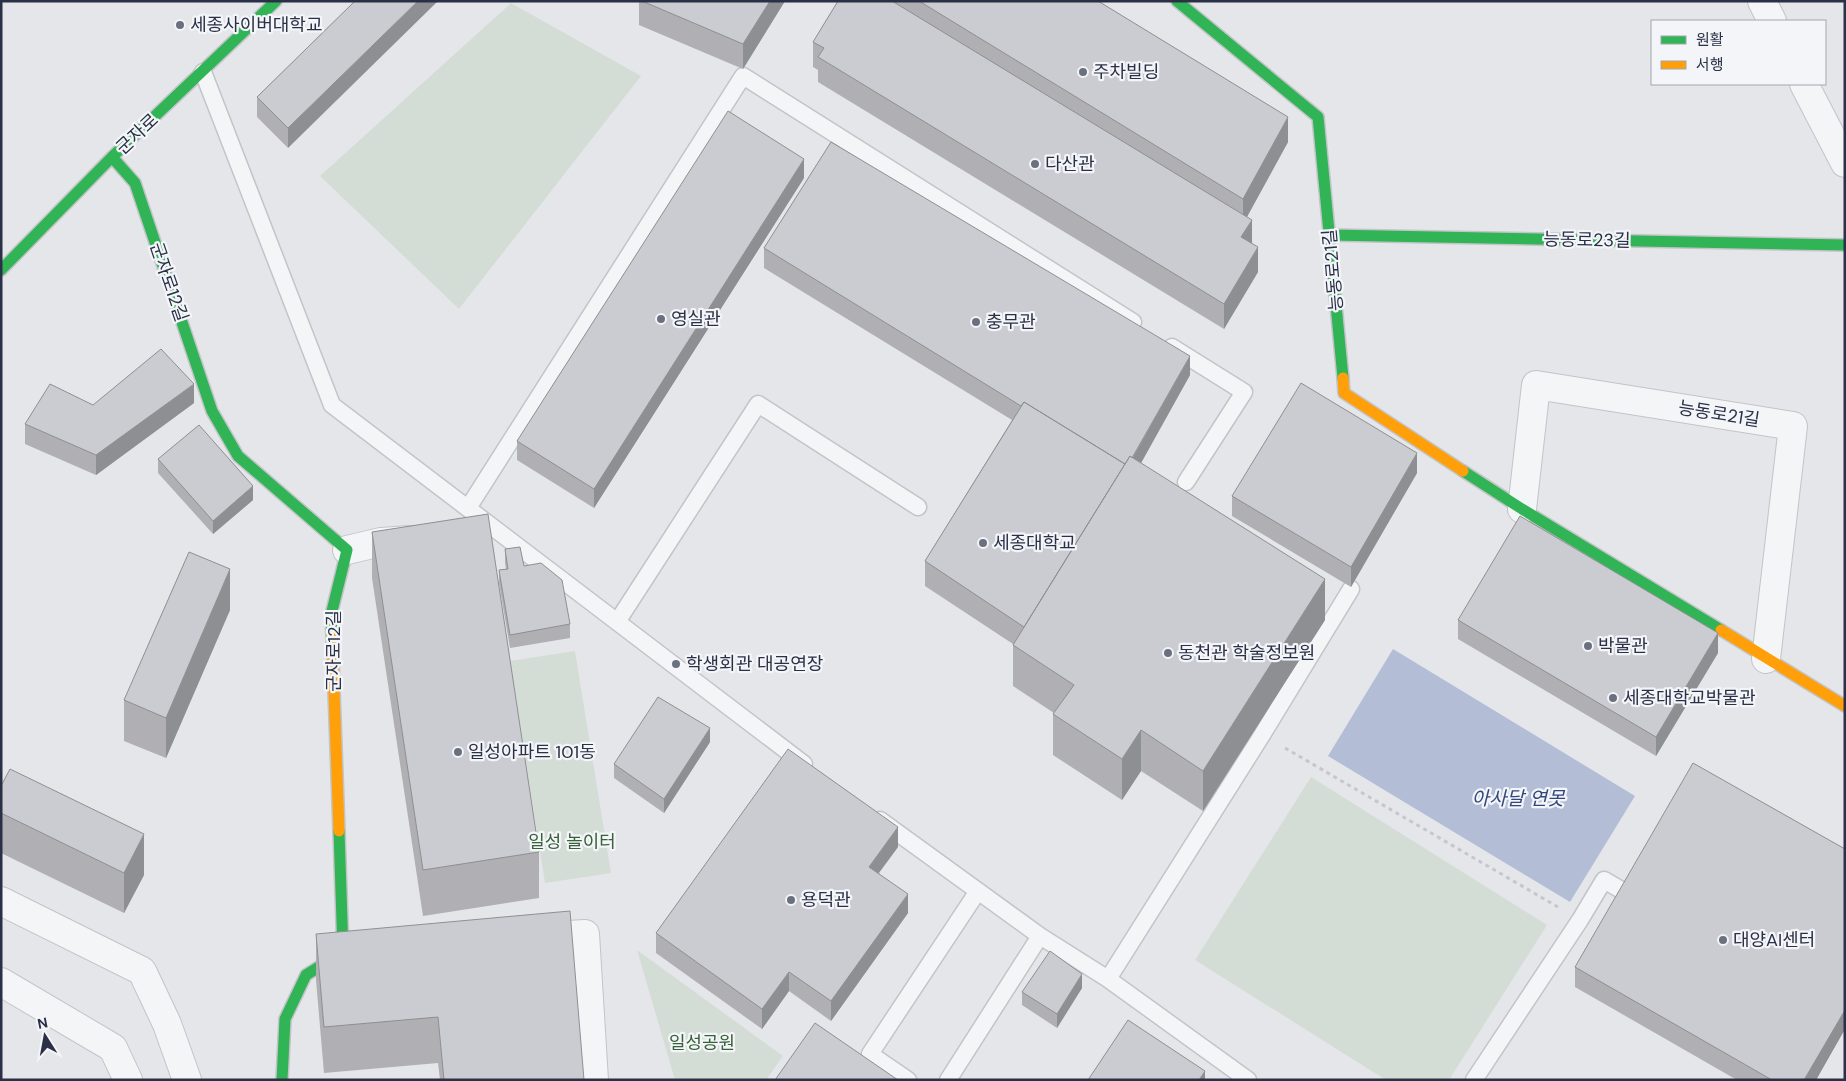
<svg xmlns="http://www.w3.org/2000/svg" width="1846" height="1081" font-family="'DM Sans','Noto Sans KR',sans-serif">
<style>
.green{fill:#d4ddd5}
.water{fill:#b3bed6}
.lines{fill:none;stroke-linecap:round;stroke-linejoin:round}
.lane-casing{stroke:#c3c4c8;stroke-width:19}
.street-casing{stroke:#c3c4c8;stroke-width:30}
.fast-casing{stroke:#c3c4c8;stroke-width:14}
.slow-casing{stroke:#c3c4c8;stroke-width:14}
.path{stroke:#c6c7cd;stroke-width:3;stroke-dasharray:4 4;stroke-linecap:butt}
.lane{stroke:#f4f5f7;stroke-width:16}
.street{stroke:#f4f5f7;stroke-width:28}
.fast{stroke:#30b455;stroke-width:11}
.slow{stroke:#ff9f0a;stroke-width:11}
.wall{fill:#afafb4}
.shaded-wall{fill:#8e8f92}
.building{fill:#cbccd1;stroke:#8e8f92}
.poi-dot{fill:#6b707f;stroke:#f3f5f9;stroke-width:2}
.labels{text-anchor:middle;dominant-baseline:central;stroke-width:4.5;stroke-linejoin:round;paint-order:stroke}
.poi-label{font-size:18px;fill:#2a3045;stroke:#f3f5f9;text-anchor:start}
.street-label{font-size:18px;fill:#2a3045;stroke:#f3f5f9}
.park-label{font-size:18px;fill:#386237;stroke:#f3f5f9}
.water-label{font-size:19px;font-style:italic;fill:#32477b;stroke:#f3f5f9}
</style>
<rect width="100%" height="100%" fill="#e5e6ea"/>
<path class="green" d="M511 3 641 76 459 309 320 176Z
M575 651 611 873 545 883 510 661Z
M1311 777 1547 925 1449 1080H1386L1195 960Z
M637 950 783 1056 766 1080H675Z"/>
<path class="water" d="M1393 649 1635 796 1570 902 1328 756Z"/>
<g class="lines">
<defs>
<path id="lane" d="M203 72 332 405 804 764
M1172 347 1244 392 1186 482
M468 508 743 76 1133 322
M617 622 758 404 918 507
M880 820 1040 936 1108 979 1248 1080
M1108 979 1262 735 1351 589
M908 1080 870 1054 978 891
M948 1080 1040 936
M1474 1080 1580 920 1604 880 1628 894"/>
<path id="street" d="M1762 1 1772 21
M1804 84 1845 163
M1522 509 1536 385 1793 426 1766 659
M347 550 381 542 410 540
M1 901 142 971 167 1024 187 1080
M534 937 585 934 594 1080
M1 982 113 1048 128 1080"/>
<path id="fast" d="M1177 1 1318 117 1343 378
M112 157 135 183 212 411 238 456 347 550 331 615 332 635
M1330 235 1845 245
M1 270 112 157 276 1
M1463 471 1522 509 1721 630
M282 1080 285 1019 306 975 343 952 339 831"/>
<path id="slow" d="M1343 378 1344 393 1463 471
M1721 630 1845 706
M332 635 339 831"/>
</defs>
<use href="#lane" class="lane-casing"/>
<use href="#street" class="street-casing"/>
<use href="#fast" class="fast-casing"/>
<use href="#slow" class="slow-casing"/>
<path class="path" d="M1285 748 1558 907"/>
<use href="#lane" class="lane"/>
<use href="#street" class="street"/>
<use href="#fast" class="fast"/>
<use href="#slow" class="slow"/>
</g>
<path class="wall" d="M355 1 288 148 257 117V97Z
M639 1H785L743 69 639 25Z
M838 1H1098L1288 142 1247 217 1258 272 1224 329 818 82V70L813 67V42Z
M804 178 594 508 517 460V441Z
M764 248 1190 375 1141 463 1325 620 1203 811 1141 771 1122 800 1053 755V714L1054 713 1013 686V644L925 586V561L1012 420 764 268Z
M194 403 96 475 25 444V424L93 405Z
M158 459 253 500 213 534 158 473Z
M1417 473 1351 587 1232 516V496Z
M372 532 539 852V898L423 916 372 578Z
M505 549 570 624V638L510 648 499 583V570L506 569 505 563Z
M230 610 166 758 124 741V700Z
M1458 620 1718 653 1656 756 1458 639Z
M710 742 664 813 614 778V764Z
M1 786 144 875 124 913 1 853Z
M898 847 879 873 908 913 831 1021 789 991 762 1029 656 953V933Z
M1845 849V1029L1816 1080H1737L1575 987V967Z
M316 934 584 1080H440L438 1063 324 1073 316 980Z
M1082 988 1057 1028 1022 1005V992Z"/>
<path class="shaded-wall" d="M418 1H438L288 148V128Z
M770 1H785L743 69V44Z
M1288 117V142L1243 224V199Z
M804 159V178L594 508V489Z
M1252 220V245L1241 237Z
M1258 247V272L1224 329V304Z
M1190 356V375L1126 490V470Z
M194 384V403L96 475V455Z
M1417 453V473L1351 587V567Z
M253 486V500L213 534V521Z
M230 569V610L166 758V718Z
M1325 579V620L1203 811V771Z
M1718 633V653L1656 756V737Z
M710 728V742L664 813V799Z
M1141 730V771L1122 800V759Z
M898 827V847L869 886V867Z
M144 834V875L124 913V873Z
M908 894V913L831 1021V1001Z
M789 972V991L762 1029V1009Z
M1082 974V988L1057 1028V1014Z
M1845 1010V1029L1816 1080H1804Z
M1205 1071V1080H1199Z"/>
<path class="building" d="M355 1H418L288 128 257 97Z
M642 1H770L743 44Z
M838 1H892L1252 220 1241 237 1258 247 1224 304 818 57 824 48 813 42Z
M919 1H1098L1288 117 1243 199Z
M728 111 804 159 594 489 517 441Z
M831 142 1190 356 1132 458 1130 456 1125 464 1024 402 1021 406 764 248Z
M161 349 194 384 96 455 25 424 50 384 93 405Z
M1301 383 1417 453 1351 567 1232 496Z
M1024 402 1125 464 1024 627 925 561Z
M199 425 253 486 213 521 158 459Z
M1130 456 1325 579 1203 771 1141 730 1122 759 1053 714 1074 685 1013 645Z
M488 514 539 852 423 870 372 532Z
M1520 516 1718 633 1656 737 1458 620Z
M520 547 524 566 541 563 562 580 570 624 510 635 499 570 508 569 505 549Z
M189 552 230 569 166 718 124 700Z
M658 697 710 728 664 799 614 764Z
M788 749 898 827 869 867 908 894 831 1001 789 972 762 1009 656 933Z
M1693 763 1845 849V1010L1804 1080H1772L1575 967Z
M10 769 144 834 124 873 1 813V786Z
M570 911 584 1080H444L438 1017 324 1027 316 934Z
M1050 951 1082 974 1057 1014 1022 992Z
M1128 1020 1205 1071 1199 1080H1088Z
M815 1023 898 1080H775Z"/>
<g class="poi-dot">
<circle cx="180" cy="25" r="5"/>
<circle cx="1083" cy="72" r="5"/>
<circle cx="1035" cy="164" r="5"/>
<circle cx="661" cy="319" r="5"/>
<circle cx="976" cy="322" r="5"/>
<circle cx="983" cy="543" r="5"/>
<circle cx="1588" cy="646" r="5"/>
<circle cx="1168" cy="653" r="5"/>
<circle cx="676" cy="664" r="5"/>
<circle cx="1613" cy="698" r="5"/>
<circle cx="458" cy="752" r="5"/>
<circle cx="791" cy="900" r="5"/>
<circle cx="1723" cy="940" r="5"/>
</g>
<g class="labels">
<g class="poi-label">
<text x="190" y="25">세종사이버대학교</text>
<text x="1093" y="72">주차빌딩</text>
<text x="1045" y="164">다산관</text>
<text x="671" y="319">영실관</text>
<text x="986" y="322">충무관</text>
<text x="993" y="543">세종대학교</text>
<text x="1598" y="646">박물관</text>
<text x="1178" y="653">동천관 학술정보원</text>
<text x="686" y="664">학생회관 대공연장</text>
<text x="1623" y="698">세종대학교박물관</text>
<text x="468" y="752">일성아파트 101동</text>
<text x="801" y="900">용덕관</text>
<text x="1733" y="940">대양AI센터</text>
</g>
<g class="street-label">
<text transform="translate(137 134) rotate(-43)">군자로</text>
<text transform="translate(1587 240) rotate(1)">능동로23길</text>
<text transform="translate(1333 270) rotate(-95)">능동로21길</text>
<text transform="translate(169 282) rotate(71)">군자로12길</text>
<text transform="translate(1719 414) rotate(9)">능동로21길</text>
<text transform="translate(334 651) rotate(-90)">군자로12길</text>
</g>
<g class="park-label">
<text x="572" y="842">일성 놀이터</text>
<text x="702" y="1043">일성공원</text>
</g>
<g class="water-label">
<text x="1518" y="798">아사달 연못</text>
</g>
</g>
<rect width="1846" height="1081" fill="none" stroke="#2a3045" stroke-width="5"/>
<rect x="1651" y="20" width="175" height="65" fill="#f3f5f9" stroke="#a3a6b1"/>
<rect x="1661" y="36" width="25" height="8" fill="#30b455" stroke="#a3a6b1"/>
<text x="1696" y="45" font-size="15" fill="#2a3045">원활</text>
<rect x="1661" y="61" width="25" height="8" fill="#ff9f0a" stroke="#a3a6b1"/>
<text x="1696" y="70" font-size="15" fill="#2a3045">서행</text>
<g transform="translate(45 1036) rotate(349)" stroke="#f3f5f9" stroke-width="4" paint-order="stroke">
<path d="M0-4L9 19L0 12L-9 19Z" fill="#2a3045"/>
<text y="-8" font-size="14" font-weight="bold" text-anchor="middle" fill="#2a3045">N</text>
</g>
</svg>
